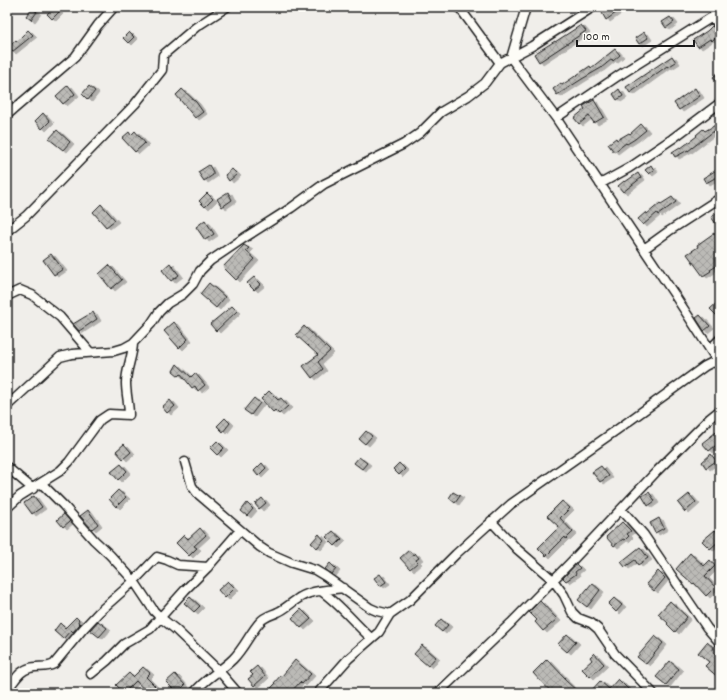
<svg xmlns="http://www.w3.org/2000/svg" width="727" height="700" font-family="Dekko,sans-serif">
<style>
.building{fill:url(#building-cross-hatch);stroke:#1c1c1c;filter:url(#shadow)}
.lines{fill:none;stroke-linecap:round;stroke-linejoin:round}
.minor-casing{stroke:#1c1c1c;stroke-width:11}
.minor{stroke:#fdfcf7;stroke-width:8}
</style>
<defs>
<pattern id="building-cross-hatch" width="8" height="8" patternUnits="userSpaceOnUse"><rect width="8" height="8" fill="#bbbab6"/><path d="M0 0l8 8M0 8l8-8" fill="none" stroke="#a09f9c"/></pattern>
<filter id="shadow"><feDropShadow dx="4" dy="2" stdDeviation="0" flood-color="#0004"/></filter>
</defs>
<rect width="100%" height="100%" fill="#f0eeea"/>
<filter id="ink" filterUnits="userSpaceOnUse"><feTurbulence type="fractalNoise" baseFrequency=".025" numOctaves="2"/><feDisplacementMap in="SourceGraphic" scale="8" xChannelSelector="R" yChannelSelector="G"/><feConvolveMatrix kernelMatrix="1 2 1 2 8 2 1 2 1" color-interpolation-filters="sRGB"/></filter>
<g filter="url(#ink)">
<path class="building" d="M54 7 59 12 52 19 47 14Z
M612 7H624L606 20 602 13Z
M32 8 37 12 31 20 26 16Z
M670 17 674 22 666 28 662 22Z
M581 25 586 31 539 62 534 54 555 41V42Z
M712 26 716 30 720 33 712 41 710 39 698 47 693 40 707 31Z
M28 30 33 35 12 52 8 47 16 40 17 41Z
M129 32 134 37 128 43 123 38Z
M644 32 648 38 639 44 635 38Z
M615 49 620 55 613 61 612 59 601 68 582 79 557 95 553 89 561 83 562 85 590 66 591 68Z
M672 56 676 62 668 67 667 66 630 93 626 87Z
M720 71V86L713 77Z
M68 85 75 94 63 104 56 96Z
M89 86 95 91 88 100 82 94Z
M695 88 700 96 679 110 674 103Z
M182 89 196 102 203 112 195 118 176 95Z
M619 89 623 96 617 100 613 94Z
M594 100 604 117 594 123 589 116 579 124 574 118 585 109 583 106Z
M43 113 50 121 42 129 35 121Z
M641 124 646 130 635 139 627 144 626 143 614 152 608 144 616 138 617 140 629 133 630 134Z
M717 124 720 129 715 132 714 131 688 151V150L675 157 672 152 680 147 681 148 697 136 696 135 703 129 705 131Z
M57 130 70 142 63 150 49 139Z
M135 131 145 143 135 152 122 138 129 132 131 135Z
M209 165 213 172V175L204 181 198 172Z
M651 165 654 170 649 174 645 170Z
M720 168V175L706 183 703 178Z
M232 169 237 174 229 181 225 175Z
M638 173 641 178 623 192 618 186 624 181 625 182Z
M228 192 232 200 222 207 217 199Z
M207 193 213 199 205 207 199 201Z
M672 197 676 202 658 215 657 213 643 225 638 219 646 212 647 214 660 203 661 204Z
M101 204 115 220 106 227 93 212Z
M720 211V229L711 217Z
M205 220 214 234 205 240 196 227Z
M714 233 720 242V264L710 270 711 271 703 276 687 254 698 247 697 245Z
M244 245 249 248 246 251 255 259 236 280 223 267Z
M51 254 63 269 54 275 43 260Z
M170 263 179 275 171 281 162 270Z
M109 265 122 280 111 289 99 274Z
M254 277 261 284 254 290 247 283Z
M209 283 225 297 216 308 200 294Z
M720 300V312L717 316 710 309Z
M232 306 237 311 216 331 210 324Z
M93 312 97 319 79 331 73 324Z
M700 315 710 326 704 331 696 318Z
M174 322 188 339 179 348 164 331Z
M304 326 330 351 318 362 323 369 312 378 303 366 318 355 296 335Z
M177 364 191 377 195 373 205 385 198 391 195 386 192 388 181 374 179 376 173 371Z
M269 391 278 400 281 398 288 406 279 414 275 410 273 412 261 399Z
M254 398 260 403 251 415 244 410Z
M170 400 175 406 167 413 162 407Z
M225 418 230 423 223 432 217 426Z
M720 429V442L709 451 702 443Z
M366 431 372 436 365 444 359 439Z
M217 441 224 448 217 455 210 448Z
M124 444 131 452 123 459 116 451Z
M711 454 716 461 706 468 702 462Z
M359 457 367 463 362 469 354 463Z
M262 463 266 468 258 476 254 471Z
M399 463 405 469 399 475 393 469Z
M121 464 127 471 118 480 111 472Z
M601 466 609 476 600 482 592 472Z
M118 490 126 497 116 507 109 499Z
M453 492 460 496 455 503 449 498Z
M649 492 655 501 648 506 642 496Z
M689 494 696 502 685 512 678 503Z
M34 496 42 507 32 514 24 503Z
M262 498 266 503 259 509 255 504Z
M562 501 570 508 560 518 573 532 566 539 565 537 546 556 538 548 559 527 547 516Z
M247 503 253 509 247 516 241 511Z
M88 510 98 524 92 529 80 516Z
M64 514 70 521 63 527 57 520Z
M659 518 664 528 655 533 650 523Z
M622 522 631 531 627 534 629 536 625 540 623 539 614 546 606 537Z
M200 528 206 535 194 546 197 548 189 556 176 543 184 535 188 539Z
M715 530 720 535V540L710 549 702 541Z
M333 531 342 539 335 546 326 537Z
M319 534 324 540 317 548 311 543Z
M640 547 648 558 638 565 635 560 625 567 621 562Z
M409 550 413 555 415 553 419 558 416 560 418 562 410 569 400 558Z
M690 553 704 566 710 560 715 566 705 576 715 587 706 596 694 583 693 584 676 569Z
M330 563 336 569 332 574 325 569Z
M576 564 580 568 575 572 576 574 566 581 563 578Z
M658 571 665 578 654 591 646 584Z
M380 574 386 582 380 586 374 578Z
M228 581 235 588 225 598 218 590Z
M592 583 600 590 587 607 578 600Z
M190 597 200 606 194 612 184 603Z
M614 598 622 605 616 612 608 604Z
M540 601 557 619 543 631 535 622 537 620 529 612Z
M670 601 687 617 675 632 667 624 668 623 658 614Z
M301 609 311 619 301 628 292 618Z
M76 617 79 620 78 622 80 624 73 632 71 630 63 639 54 631 60 623 65 628Z
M441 619 448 625 442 632 435 626Z
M98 621 107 628 99 637 90 630Z
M567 634 576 642 567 652 558 644Z
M655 636 663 643 646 664 637 657Z
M707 642 714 648 712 651 720 658V679L705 666 709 662 698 653Z
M422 645 436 657 428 666 414 654Z
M594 653 604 664 590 677 582 669 592 660 590 657Z
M547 659 565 678 564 679 579 693H553L542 683 533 673Z
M295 660 311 674 302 684 300 682 290 693H266L275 684 274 683 281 675 282 676Z
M670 661 679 669 666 685 656 677Z
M257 666 265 676 254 686 248 679 253 675 250 672Z
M143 667 150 673 146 677 155 686 147 693 136 681 124 693 116 685 129 673 133 677Z
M175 674 185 685 177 693 166 682Z
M618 679 632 693H589L600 681 609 689Z"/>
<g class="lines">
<defs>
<path id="minor" d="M459 7 500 63 532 46 593 7
M526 7 511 58 556 118 674 294 720 365
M713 17 720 27
M7 115 75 57 98 25 114 7
M556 118 618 76 720 12
M600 184 629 168 672 139 720 103
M7 231 26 216 135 104 162 70 163 55 196 27 227 7
M644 249 669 231 720 198
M7 296 20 290 32 295 60 317 90 352
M710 349 720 339
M7 406 60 357 72 354 114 351 124 348 133 343 151 324 159 312 168 303 183 294 193 284 200 271 210 261 244 238 291 208 324 184 404 144 420 133 441 112 468 96 485 83 500 63
M185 462 192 486 197 493 260 547 269 553 292 563 315 570 325 576 370 608 377 611 390 614
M7 467 33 489
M41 483 63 505 94 540 110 555 134 581 154 611 161 618 175 629 219 671 238 693
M7 508 20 496 60 471 69 462 100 420 109 414 129 415C129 404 126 394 126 383 126 369 133 356 133 343
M621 509 644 535 707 628 720 643
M491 521 517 549 553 580 564 595 572 612 578 618 591 623 598 629 615 654 653 693
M321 591C340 604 354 623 371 638
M91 674 107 661 124 644 150 629 185 590 208 567 240 530
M7 689C15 682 18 671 30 668 38 665 45 669 54 664L83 629 99 612 134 581 157 557 167 560 178 565 208 567
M194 693C204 679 221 671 233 659 244 648 250 633 260 622 265 616 272 615 278 612 285 609 290 604 296 600 309 590 327 590 343 588
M318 693 348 659 379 632 390 614 410 600 456 554 511 504 618 429 705 366 711 363 718 362
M438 693 511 623 570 563 657 471 710 418 720 410"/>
</defs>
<use href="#minor" class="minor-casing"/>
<use href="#minor" class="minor"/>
</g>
</g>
<rect width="727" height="700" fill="none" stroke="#fdfcf7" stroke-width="24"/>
<rect x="12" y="12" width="703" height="676" fill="none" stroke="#1c1c1c" stroke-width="1.5" filter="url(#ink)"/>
<path d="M577 40v6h117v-6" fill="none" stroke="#1c1c1c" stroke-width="2"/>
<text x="583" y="40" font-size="12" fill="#1c1c1c" stroke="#fdfcf7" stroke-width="3" paint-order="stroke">100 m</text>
</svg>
